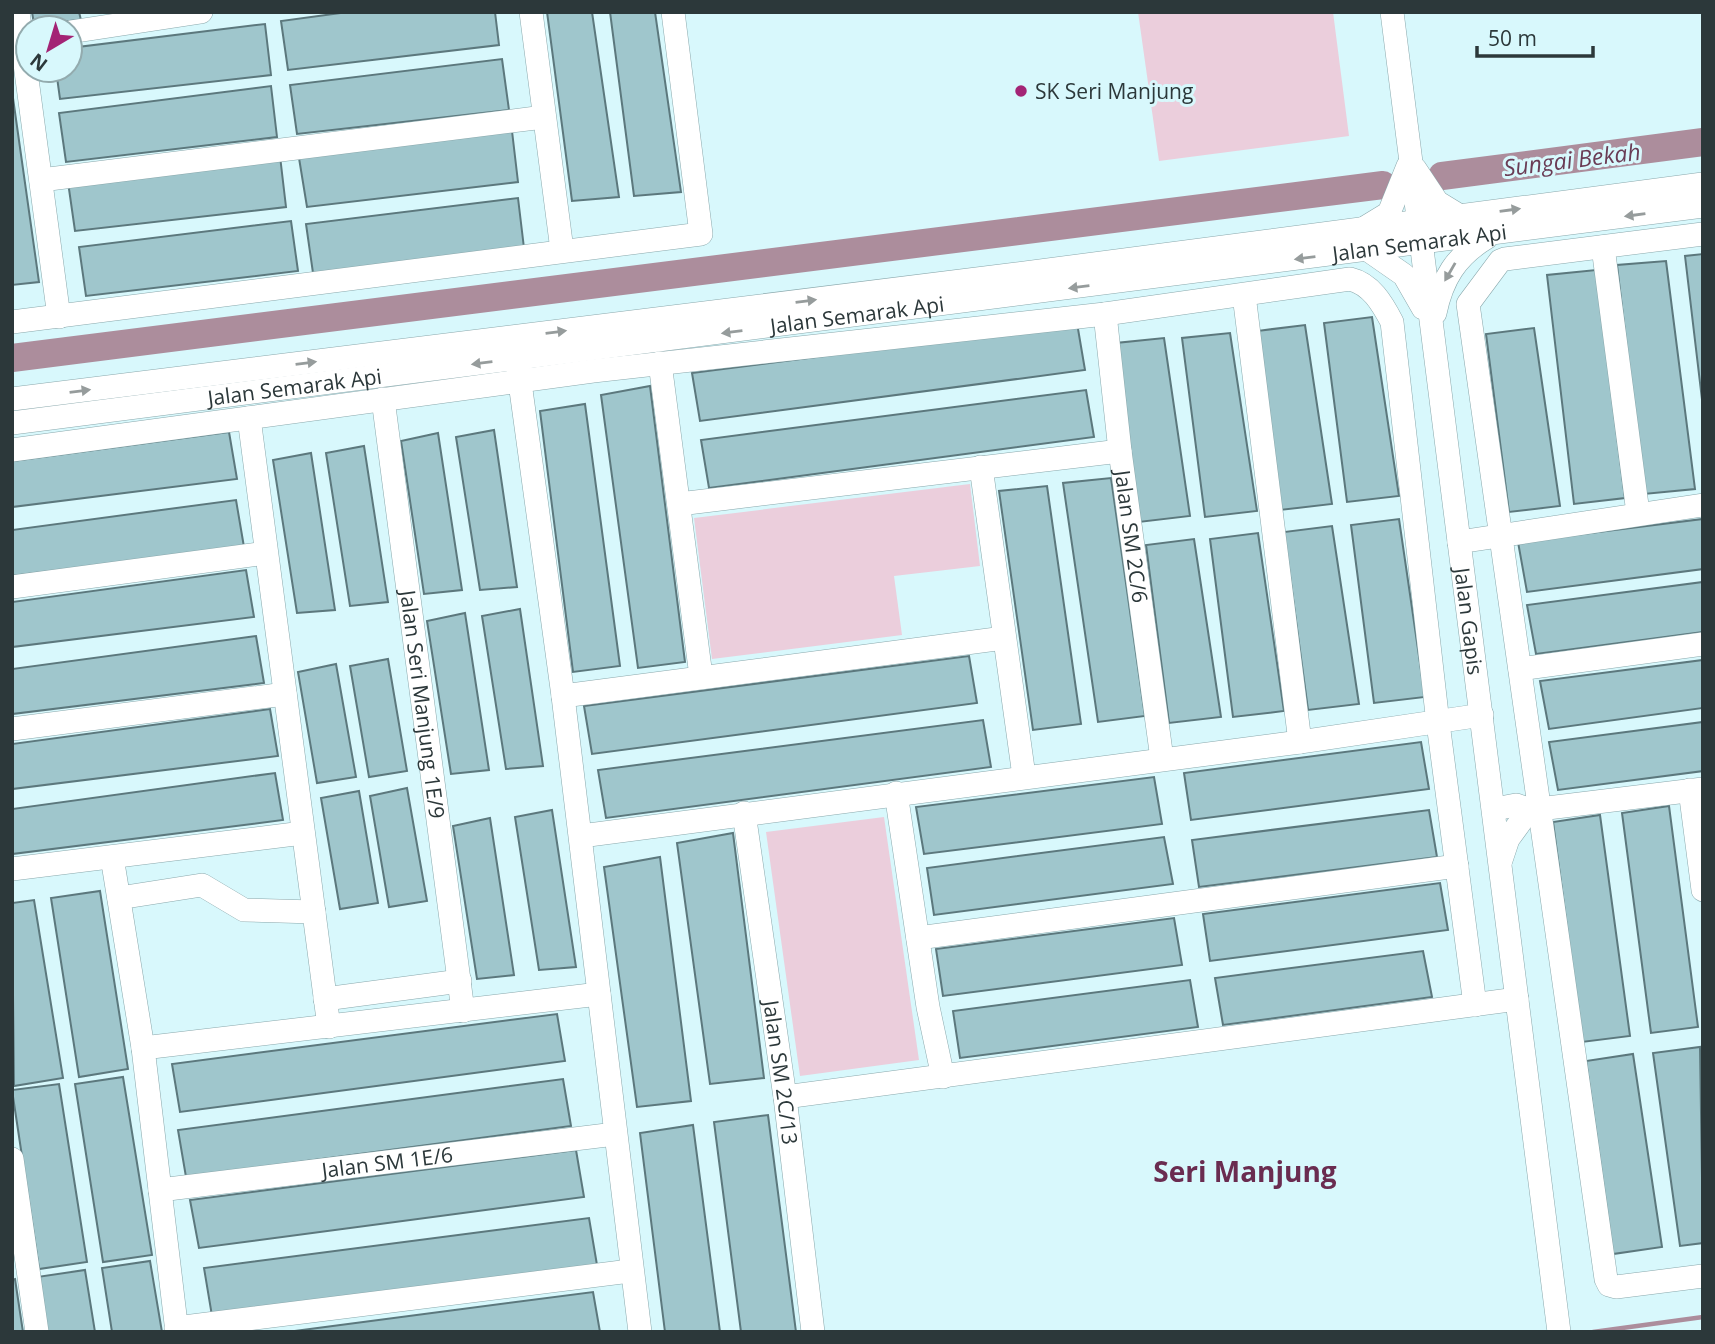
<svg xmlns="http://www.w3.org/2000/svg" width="1715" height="1344" font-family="'Open Sans',sans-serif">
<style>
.green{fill:#ebcedc}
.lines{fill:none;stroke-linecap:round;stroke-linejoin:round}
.stream{stroke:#ac8d9c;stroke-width:4.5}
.river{stroke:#ac8d9c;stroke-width:28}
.building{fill:#9fc6cc;stroke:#5c787d;stroke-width:2}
.minor-casing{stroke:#8aa8ac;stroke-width:24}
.minor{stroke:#fff;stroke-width:23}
.oneway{fill:#969c9c}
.poi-dot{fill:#a32475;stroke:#d8f8fc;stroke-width:2.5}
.labels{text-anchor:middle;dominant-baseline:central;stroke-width:6;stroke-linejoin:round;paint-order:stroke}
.poi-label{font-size:21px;fill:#2c383a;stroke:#d8f8fc;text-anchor:start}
.street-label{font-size:21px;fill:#2c383a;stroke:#d8f8fc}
.water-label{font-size:23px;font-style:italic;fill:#6a3c55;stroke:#d8f8fc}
.district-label{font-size:28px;font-weight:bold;fill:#6a2c50;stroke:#d8f8fc}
</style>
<rect width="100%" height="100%" fill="#d8f8fc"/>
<path class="green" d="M1138 12H1333L1349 136 1159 161Z
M970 484 980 566 894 576 902 635 712 659 694 518Z
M884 817 919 1060 800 1076 766 832Z"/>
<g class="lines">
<path class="stream" d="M1593 1332 1703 1317"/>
<path class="river" d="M1442 176 1703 142
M12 358 1383 185"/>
</g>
<path class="building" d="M32 12H79L81 20 34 24Z
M348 12H495L499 45 288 70 281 21Z
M547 12H592L619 197 572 201Z
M610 12H655L681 192 634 196Z
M265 24 271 75 60 99 56 70H70V48Z
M502 59 509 110 297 134 290 85Z
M271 86 277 137 66 162 59 113Z
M12 91 39 282 12 285Z
M512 131 518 182 307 207 299 158Z
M280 156 286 207 75 231 68 182Z
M518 198 524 248 313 273 306 224Z
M291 221 298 271 86 296 79 247Z
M1703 254V408L1685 256Z
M1666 261 1695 489 1644 494 1617 265Z
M1596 270 1625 498 1574 504 1547 275Z
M1372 317 1399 496 1347 502 1324 323Z
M1077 323 1085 370 700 421 692 373Z
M1305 325 1332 504 1280 510 1257 331Z
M1534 328 1560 506 1509 512 1486 334Z
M1230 333 1257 511 1205 517 1182 338Z
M1164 338 1190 516 1139 522 1116 343Z
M650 386 685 662 638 668 601 395Z
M1086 390 1094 437 709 488 701 440Z
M585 404 620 666 573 672 540 411Z
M494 430 517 587 480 590 456 437Z
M229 432 237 479 12 507V461Z
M438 433 462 590 424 594 401 441Z
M364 446 388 602 350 606 326 453Z
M311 453 335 610 297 613 273 460Z
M1111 478 1145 716 1098 722 1063 483Z
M1047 486 1081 724 1033 730 999 491Z
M236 500 244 547 12 576V530Z
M1399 519 1425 697 1374 703 1351 525Z
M1703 519V569L1527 592 1518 542Z
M1332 526 1359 704 1308 710 1284 532Z
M1258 533 1284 711 1233 717 1210 539Z
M1194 539 1221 717 1169 723 1146 545Z
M246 570 254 617 12 647V602Z
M1703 582V632L1536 654 1527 605Z
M520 609 543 766 506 769 482 616Z
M465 613 489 770 451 774 427 621Z
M256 636 264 683 12 714V669Z
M969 656 977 703 592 754 584 706Z
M388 659 407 771 369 777 350 666Z
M1703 660V708L1549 729 1540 681Z
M336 664 356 777 317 783 298 672Z
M270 709 278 756 12 789V744Z
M983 720 991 767 606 818 598 770Z
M1703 722V771L1558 790 1549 742Z
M1421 742 1429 789 1191 820 1184 773Z
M275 773 283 820 12 854V809Z
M1154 777 1162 824 924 854 916 807Z
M407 788 427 901 389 907 370 796Z
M359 791 378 903 340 909 321 798Z
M1669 806 1698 1027 1651 1033 1622 813Z
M552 810 576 967 539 970 515 817Z
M1429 810 1437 857 1199 887 1192 840Z
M1600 815 1630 1036 1582 1042 1553 822Z
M490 818 514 975 477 979 453 826Z
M733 833 764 1078 710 1084 677 843Z
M1164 837 1173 884 934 915 927 868Z
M660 857 691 1101 637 1107 604 867Z
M1440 883 1448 930 1210 961 1203 914Z
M100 891 128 1069 79 1077 51 898Z
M34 900 63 1078 14 1086 12 903Z
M1174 918 1182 965 943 996 936 949Z
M1423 951 1432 997 1223 1025 1215 978Z
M1190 980 1198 1027 960 1058 953 1011Z
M557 1014 565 1061 180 1112 172 1064Z
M1700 1047 1703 1243 1680 1246 1653 1053Z
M1633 1054 1662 1247 1613 1254 1586 1061Z
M123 1077 152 1255 103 1262 75 1084Z
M563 1079 571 1126 186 1177 178 1130Z
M59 1084 87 1262 39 1269 12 1090Z
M768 1115 796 1332H741L714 1122Z
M693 1125 720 1332H665L640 1133Z
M576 1150 584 1197 199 1248 190 1200Z
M589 1218 597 1265 212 1316 204 1268Z
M150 1261 162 1332H112L102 1268Z
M85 1270 95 1332H45L37 1277Z
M15 1279 23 1332H12V1280Z
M593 1292 600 1332H287Z"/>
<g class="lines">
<defs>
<g id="minor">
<path d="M18 12 59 317"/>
<path d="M531 12 562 250"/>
<path id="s1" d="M1392 12 1559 1332"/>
<path d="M70 32 201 12"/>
<path d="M1415 169 1437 202 1460 216"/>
<path d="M41 180 544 117"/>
<path d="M1366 227 1389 213 1408 166"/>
<path d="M1703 234 1505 259 1500 261 1468 304 1606 1279 1609 1285 1616 1287 1703 1276"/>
<path d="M1603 247 1638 513"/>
<path d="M1368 250 1404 275 1423 308"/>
<path d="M1244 295 1300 742"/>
<path d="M1435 313C1442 279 1456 256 1486 238"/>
<path id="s2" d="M1105 314 1120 451 1162 759"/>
<path d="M12 322 701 234 673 12"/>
<path d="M660 363 701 676"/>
<path d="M518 368 563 696 640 1332"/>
<path d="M12 399 1017 274 1703 184"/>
<path id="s3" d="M383 399 463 1011"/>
<path d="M249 418 329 1027"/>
<path id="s4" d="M12 423 1703 206"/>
<path d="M12 450 593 371 1105 314 1350 279C1371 284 1382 303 1392 322L1438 723 1475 1005"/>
<path d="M981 467 1024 776"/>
<path d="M679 504 1120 451"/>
<path d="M1459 542 1703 505"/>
<path d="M12 587 266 553"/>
<path d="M1520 669 1703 644"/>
<path d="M563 696 1004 638"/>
<path d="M12 729 285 694"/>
<path d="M1690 790 1703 890"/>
<path d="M896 793 928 1007 943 1077"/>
<path d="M1495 809 1516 805 1531 810 1703 789"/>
<path id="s5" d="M744 813 785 1097 813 1332"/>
<path d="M581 836 1300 742 1482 715"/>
<path d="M112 857 143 1048 177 1332"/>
<path d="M1501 860 1508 839 1524 817"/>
<path d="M12 869 303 833"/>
<path d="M119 898 202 885 244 910 314 912"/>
<path d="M918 938 1457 866"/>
<path d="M325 999 460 981"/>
<path d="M143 1048 599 994"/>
<path d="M785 1097 1517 999"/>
<path d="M12 1159 37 1332"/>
<path id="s6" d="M160 1190 615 1134"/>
<path d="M176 1328 630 1271"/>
</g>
</defs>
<use href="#minor" class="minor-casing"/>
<use href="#minor" class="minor"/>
</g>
<defs><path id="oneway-solid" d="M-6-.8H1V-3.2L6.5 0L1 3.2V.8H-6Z" transform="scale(1.75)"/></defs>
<g class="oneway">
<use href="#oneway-solid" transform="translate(1510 210) rotate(-8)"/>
<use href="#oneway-solid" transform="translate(1635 215) rotate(172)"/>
<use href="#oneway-solid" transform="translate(1305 258) rotate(173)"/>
<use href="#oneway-solid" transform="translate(1450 272) rotate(120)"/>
<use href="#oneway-solid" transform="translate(1079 287) rotate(173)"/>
<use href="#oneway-solid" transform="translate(806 301) rotate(-7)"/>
<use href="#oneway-solid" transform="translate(556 332) rotate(-7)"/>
<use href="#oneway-solid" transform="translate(732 332) rotate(173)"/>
<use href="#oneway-solid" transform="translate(306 363) rotate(-7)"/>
<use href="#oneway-solid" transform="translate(482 363) rotate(173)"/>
<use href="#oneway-solid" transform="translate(80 391) rotate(-7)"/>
</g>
<circle class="poi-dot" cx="1021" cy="91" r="7"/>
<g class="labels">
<g class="poi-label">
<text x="1035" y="91">SK Seri Manjung</text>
</g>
<g class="street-label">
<text stroke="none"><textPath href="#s4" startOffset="1419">Jalan Semarak Api</textPath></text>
<text stroke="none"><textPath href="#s4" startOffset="852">Jalan Semarak Api</textPath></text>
<text stroke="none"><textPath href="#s4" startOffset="285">Jalan Semarak Api</textPath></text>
<text stroke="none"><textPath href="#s2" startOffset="224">Jalan SM 2C/6</textPath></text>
<text stroke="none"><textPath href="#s1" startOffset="614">Jalan Gapis</textPath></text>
<text stroke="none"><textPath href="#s3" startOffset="308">Jalan Seri Manjung 1E/9</textPath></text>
<text stroke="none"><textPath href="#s5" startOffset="262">Jalan SM 2C/13</textPath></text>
<text stroke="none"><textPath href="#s6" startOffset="229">Jalan SM 1E/6</textPath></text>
</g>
<g class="water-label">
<text transform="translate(1572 159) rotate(-7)">Sungai Bekah</text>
</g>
<g class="district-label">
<text x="1245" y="1171">Seri Manjung</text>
</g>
</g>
<rect width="1715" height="1344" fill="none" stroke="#2c383a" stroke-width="28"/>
<g transform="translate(49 49) rotate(218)"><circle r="33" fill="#d8f8fc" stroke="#93abae" stroke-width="2"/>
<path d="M0-5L12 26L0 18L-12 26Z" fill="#a32475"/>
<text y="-10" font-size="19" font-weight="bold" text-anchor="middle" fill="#2c383a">N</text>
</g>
<path d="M1477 46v10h116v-10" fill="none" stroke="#2c383a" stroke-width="3.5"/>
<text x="1488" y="46" font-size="21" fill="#2c383a" stroke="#d8f8fc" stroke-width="5" paint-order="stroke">50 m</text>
</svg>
